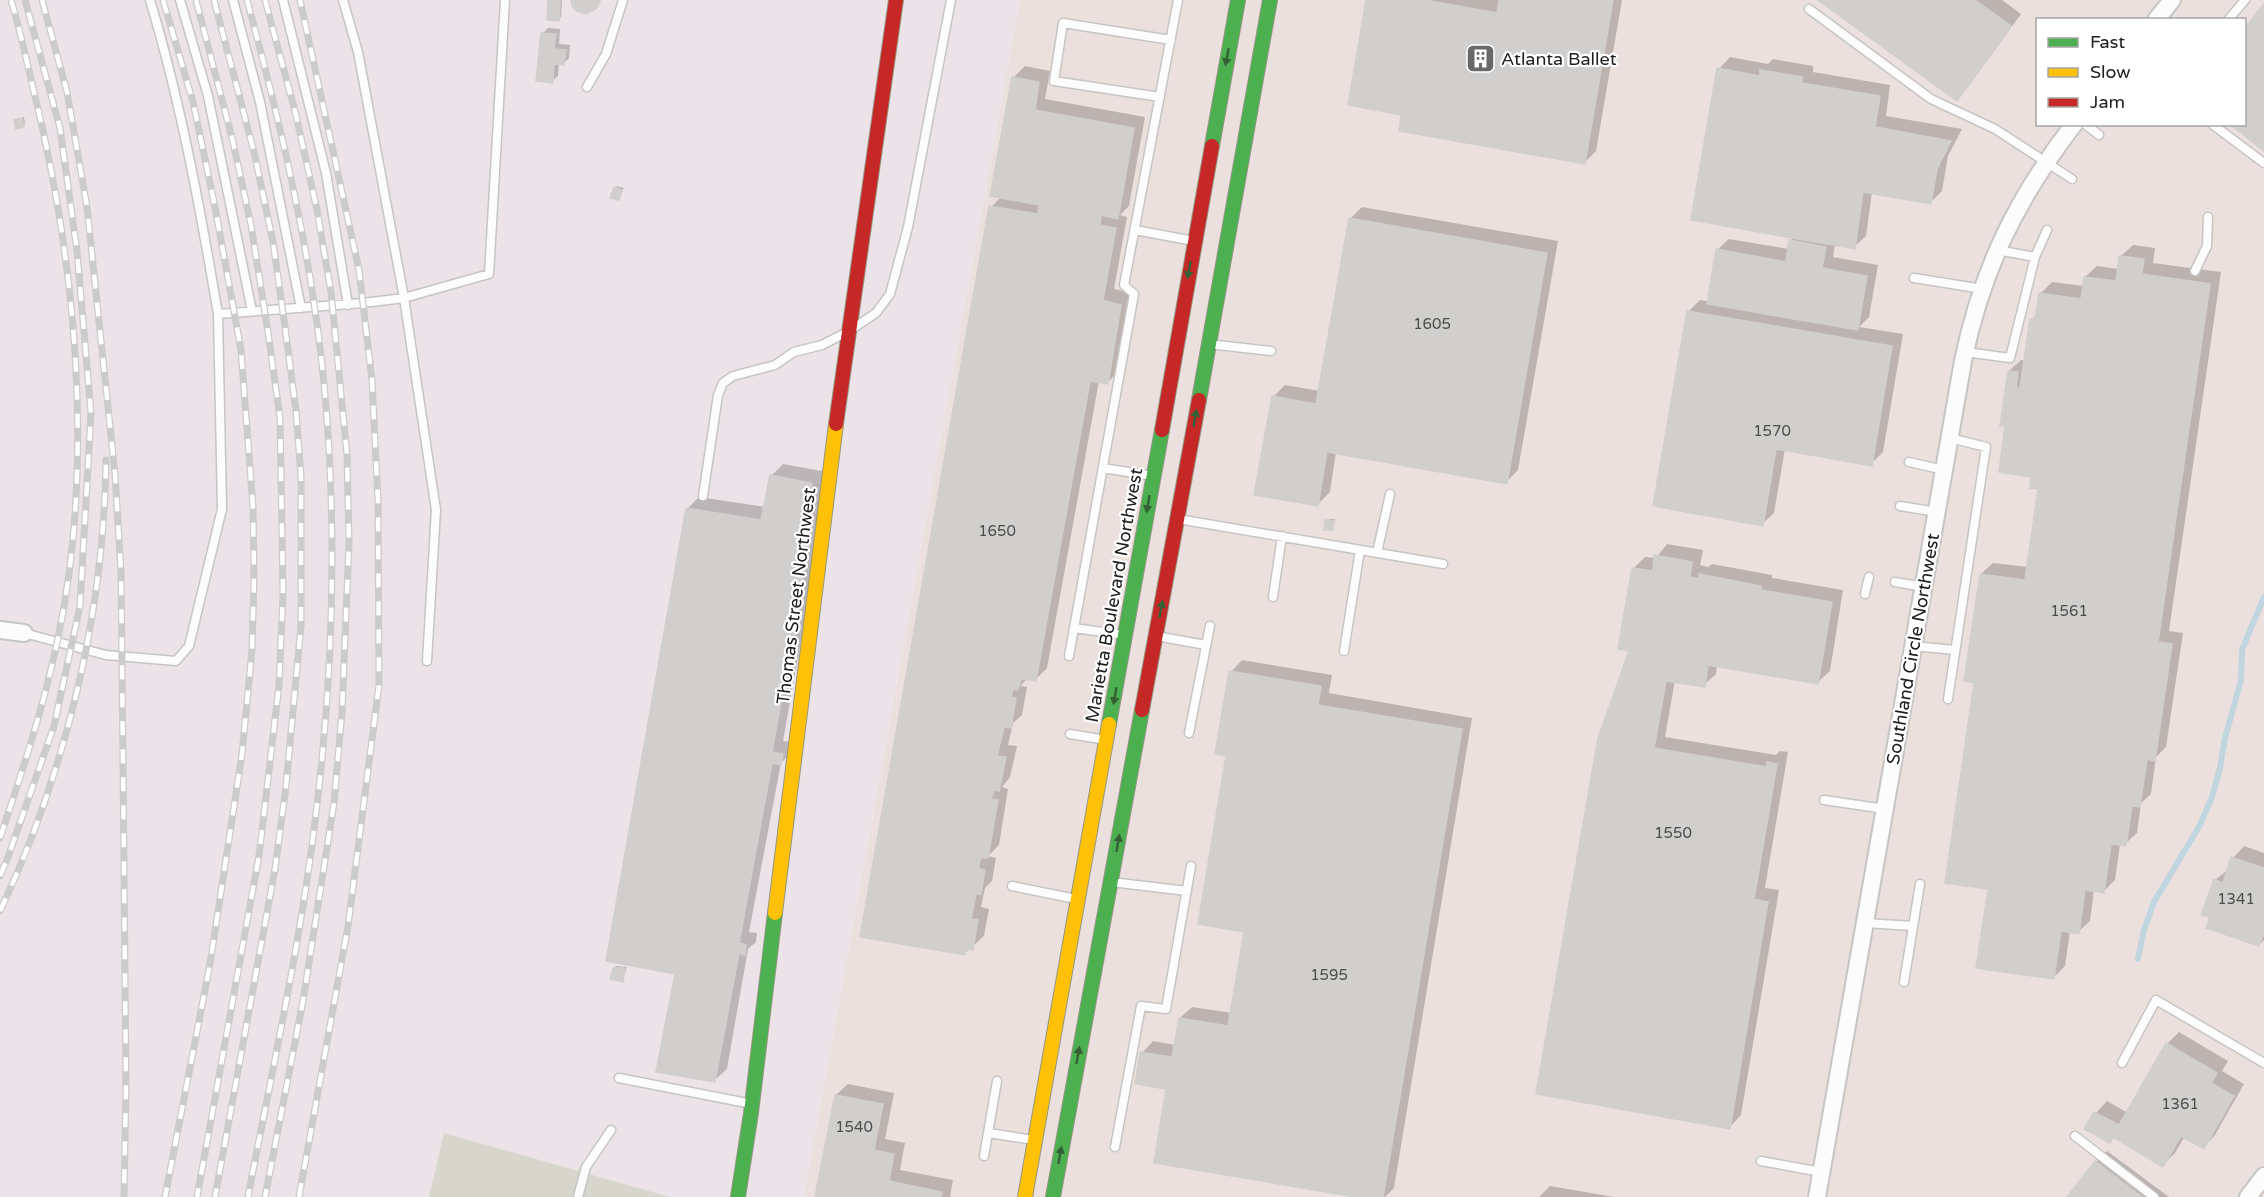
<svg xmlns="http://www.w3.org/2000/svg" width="2264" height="1197" font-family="'Varela Round',sans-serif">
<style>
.commercial{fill:#ebe0dd;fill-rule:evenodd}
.industrial{fill:#ebe3e7}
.construction{fill:#d6d6cc}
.shadow{fill:#0003}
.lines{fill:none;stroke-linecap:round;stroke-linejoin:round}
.stream{stroke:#c0d5de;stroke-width:6}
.building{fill:#d1cfcd;stroke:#d1cfcc;stroke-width:1.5}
.lane-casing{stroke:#c5c5c4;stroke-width:11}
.street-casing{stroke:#c5c5c4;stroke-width:20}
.fast-casing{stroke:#939783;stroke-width:16}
.slow-casing{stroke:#939783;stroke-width:16}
.jam-casing{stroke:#939783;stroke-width:16}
.lane{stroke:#fcfcfc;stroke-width:8}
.street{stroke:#fcfcfc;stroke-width:16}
.fast{stroke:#4caf50;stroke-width:14}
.slow{stroke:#ffc107;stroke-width:14}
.jam{stroke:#c62828;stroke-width:14}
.rail-casing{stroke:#cbcbcb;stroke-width:7}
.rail{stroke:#fff;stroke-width:4.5;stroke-dasharray:14;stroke-linecap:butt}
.oneway{fill:#346036}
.labels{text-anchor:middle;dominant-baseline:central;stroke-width:4.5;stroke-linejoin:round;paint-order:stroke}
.number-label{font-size:15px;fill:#4c4c4b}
.poi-label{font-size:18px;fill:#202020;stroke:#fff;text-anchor:start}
.street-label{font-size:18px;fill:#202020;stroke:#fff}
</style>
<rect width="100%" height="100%" fill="#eeedea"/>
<path class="commercial" d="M1020 0H2264V1197H804ZM2038 20H2244V124H2038Z"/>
<path class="industrial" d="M0 0H1020L804 1197H670L444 1133 429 1197H0Z"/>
<path class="construction" d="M444 1133 670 1197H429Z"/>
<path class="shadow" d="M550 0H562L561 17 559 19Z
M1368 0H1622L1596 151 1585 162 1403 114Z
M1820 0H2002L2021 14 1968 87 1957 99Z
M548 28 560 29 559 44 570 45 569 58 563 64 559 63 558 76 552 81 542 34Z
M1730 57 1768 64 1773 59 1813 66V72L1890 85 1886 116 1962 129 1948 156 1942 191 1930 203 1872 192 1866 236 1854 247 1835 244 1833 257 1878 265 1869 317 1859 327 1903 334 1883 452 1871 464 1785 449 1774 513 1762 524 1689 311 1700 300 1708 301 1717 250 1729 239 1789 249 1790 241 1794 237 1719 69Z
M1025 66 1050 71 1045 99 1145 117 1129 206 1120 215 1127 217 1114 289 1132 293 1119 371 1107 383 1099 381 1047 668 1035 680 1028 678 1022 684 1021 686 1027 687 1022 715 1013 723 1008 745 1017 746 1010 777 1002 787 1008 789 999 845 988 856 996 858 992 881 985 888 981 907 989 909 984 936 965 953 991 207 1001 197 1013 78Z
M24 117 25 124 23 126 15 120Z
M617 186 624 188 619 199 615 188Z
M1362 207 1558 241 1518 470 1506 482 1336 452 1330 492 1318 504 1273 397 1285 385 1320 391 1350 219Z
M2133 245 2155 248 2153 263 2221 272 2169 631 2183 633 2166 747 2156 757 2151 794 2141 803 2137 833 2125 844H2120L2115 880 2104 891 2094 890 2090 921 2078 932 2070 931 2065 966 2053 978 1976 681 1981 574 1993 563 2028 567 2040 488 2007 425 2009 371 2021 360H2026L2032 319 2037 314 2040 294 2052 282 2084 286 2085 277 2097 266 2119 269 2121 256Z
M783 464 822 471 823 518 783 741 794 742 792 752 781 763 749 932 757 933 756 942 748 949 727 1069 715 1080 677 973 688 508 699 497 765 507 771 476Z
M1329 519H1335L1332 529 1327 521Z
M1667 544 1703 550 1700 565 1708 567 1712 564 1772 575V578L1843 590 1830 671 1818 682 1717 665 1716 674 1704 685 1675 680 1665 737 1776 755 1780 751 1788 752 1765 888 1779 890 1741 1115 1730 1127 1631 650 1634 568 1645 557 1656 558Z
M1242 660 1332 675 1329 693 1472 718 1394 1188 1385 1197H1365L1168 1088 1142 1053 1153 1041 1176 1045 1180 1018 1192 1007 1232 1013 1246 931 1227 755 1231 672Z
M2244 846 2264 853V940L2259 945 2212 916 2215 880 2229 869 2233 858Z
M616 966 627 967 622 981 614 969Z
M2179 1032 2228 1061 2222 1071 2244 1084 2215 1135 2204 1147 2185 1136 2175 1153 2163 1165 2114 1136 2109 1141 2086 1128 2096 1113 2107 1101 2128 1113 2167 1044Z
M848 1084 894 1093 885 1139 905 1143 900 1170 953 1180 950 1197H817L836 1095Z
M2107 1151 2169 1197H2069L2096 1162Z
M1550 1186 1614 1197H1539Z"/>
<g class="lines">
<path class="stream" d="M2138 959 2144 930 2154 902 2200 825 2212 797 2220 768 2225 738 2241 680 2242 650 2264 597"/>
</g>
<path class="building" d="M548 0H560L559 21 547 20Z
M571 0H600V1L596 9 586 14 577 11 572 6Z
M1366 0H1425L1497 13 1499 0H1613L1585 164 1399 131 1401 115 1348 105Z
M1818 0H1975L2011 26 1957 101Z
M2264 4V151L2230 124H2244V29Z
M541 33 556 34 554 49 566 50 564 65 554 64 553 83 536 81Z
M1717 68 1760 76V70L1802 77V83L1880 96 1875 127 1951 141 1937 169 1931 204 1863 192 1855 249 1691 220Z
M1012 77 1039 82 1035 110 1134 128 1118 219 1101 215 1100 225 1116 228 1103 300 1121 305 1108 384 1090 381 1036 681 1021 679 1018 690 1013 689 1011 697 1016 698 1011 728 1004 727 997 756 1006 757 999 791 994 790 991 799 998 800 988 858H981L978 868 985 870 981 894H976L971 919 978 920 973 950 966 949 965 955 860 937 989 206 1038 214 1039 205 990 196Z
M22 118 24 127 16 129 14 120Z
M614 187 622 190 619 200 610 198Z
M1349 218 1547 253 1507 484 1327 452 1318 506 1254 495 1272 396 1316 404Z
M1789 240 1826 247 1822 268 1867 276 1858 330 1707 304 1716 249 1786 262Z
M2119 256 2144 259 2142 274 2210 284 2158 642 2172 644 2155 761 2147 759 2140 807 2132 806 2126 846 2111 844 2104 893 2085 890 2079 934 2061 931 2054 979 1976 968 1988 889 1945 883 1974 683 1964 681 1980 574 2025 580 2038 489 2030 488 2031 477 1999 472 2005 426H2000L2008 371 2018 372 2016 388H2020L2030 319H2035L2039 293 2081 299 2084 277 2116 281Z
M1687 311 1892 346 1872 466 1776 449 1763 526 1653 506Z
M770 475 812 483 804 528 812 529 772 752 783 754 781 765 772 763 739 943 746 945 745 955 739 953 715 1082 656 1072 675 974 606 961 686 508 761 520Z
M1325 520 1334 521 1333 530H1324Z
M1654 555 1692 562 1690 577 1699 579V574L1761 586V590L1832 602 1818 684 1708 665 1705 687 1666 681 1654 748 1767 767V762L1777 764 1754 899 1768 902 1730 1129 1536 1094 1598 738 1629 651 1618 649 1632 568 1653 571Z
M1229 671 1321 686 1318 705 1462 729 1383 1197H1356L1154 1163 1166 1089 1135 1084 1140 1052 1172 1057 1179 1018 1228 1026 1244 932 1198 924 1226 756 1215 754Z
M2231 857 2264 868V932L2259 946 2206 928 2210 917 2201 915 2214 879 2223 883Z
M613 968H625L623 982 610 979Z
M2166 1043 2217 1073 2211 1083 2234 1096 2204 1149 2181 1136 2163 1167 2113 1137 2110 1143 2084 1129 2094 1112 2119 1125Z
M835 1095 883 1104 874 1150 894 1154 889 1181 942 1192 941 1197H815Z
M2095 1161 2142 1197H2067Z"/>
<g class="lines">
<defs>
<path id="lane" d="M150 0C181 103 200 208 218 314L363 303 404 298 489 274 505 0
M180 0 208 96 252 311
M233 0 260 102 301 308
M283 0 326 173 348 305
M343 0 358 52 404 298 436 510 427 661
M1809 9 1931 99 1995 129 2072 179
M2228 20 2245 0
M587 87 606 54 623 0
M1160 97 1054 81 1063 23 1171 40
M2085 124 2099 135
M2212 124 2264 163
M1135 230 1194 241
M2035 257 2047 230
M2195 271 2207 246 2208 217
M1914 278 1983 289
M1208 344 1271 351
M1965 352 2010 358 2035 257 1997 250
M1909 462 1944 470
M1103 468 1153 476
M703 496 718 395 723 383 733 376 775 365 794 352 822 345 849 331 876 313 890 294 908 227 951 0
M1900 506 1937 512
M1178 519 1443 564
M1377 553 1390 494
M1895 582 1924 587
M1865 594 1869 577
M1273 597 1282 536
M1074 628 1124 635
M24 633 106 655 176 661 189 646 222 509 218 314
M1156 636 1206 645
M1913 646 1955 650
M1344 651 1360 550
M1069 656 1134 294 1124 285 1178 0
M1948 699 1986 447 1950 438
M1189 733 1210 626
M1070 734 1106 740
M1824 800 1885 809
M1111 882 1187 891
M1012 886 1076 899
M1865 923 1913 926
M1904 982 1920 884
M2122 1063 2156 1000 2264 1063
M619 1078 752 1104
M989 1133 1033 1140
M2075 1136 2154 1197
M1115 1147 1141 1006 1166 1009 1191 866
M984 1156 997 1081
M1761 1161 1821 1172
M578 1197 586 1167 611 1130"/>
<path id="street" d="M2156 20 2172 0
M0 630 24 633
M1817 1197 1963 361C1982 269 2017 198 2074 124
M2248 1197 2264 1176"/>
<path id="fast" d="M1212 146 1238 0
M1199 400 1270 0
M1109 724 1162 430
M738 1197 751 1113 775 913
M1053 1197 1142 710"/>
<path id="slow" d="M775 913 836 424
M1025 1197 1109 724"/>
<path id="jam" d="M836 424 896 0
M1162 430 1212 146
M1142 710 1199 400"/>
</defs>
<use href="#lane" class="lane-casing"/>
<use href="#street" class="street-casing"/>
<use href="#fast" class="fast-casing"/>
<use href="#slow" class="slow-casing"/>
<use href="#jam" class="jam-casing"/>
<use href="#lane" class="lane"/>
<use href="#street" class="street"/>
<use href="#fast" class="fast"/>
<use href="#slow" class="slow"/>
<use href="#jam" class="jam"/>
<defs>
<path id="rail" d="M42 0 67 92 87 207 115 474 121 571 123 761 126 1086 124 1197
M163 0 193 102 215 207 241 350 253 507 254 578 252 650 242 754 210 964 165 1197
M196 0 233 142 251 225 268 332 280 418 283 593 279 685 259 856 197 1197
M214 0 254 152 273 242 285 327 296 411 301 476V626L286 786 275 869 215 1197
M247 0C282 129 313 260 325 394 337 532 333 675 316 813 301 942 272 1070 248 1197
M265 0 296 115 317 210 331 292 347 455 349 543 342 712 334 803 303 1001 265 1197
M0 838C22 772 44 706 58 638 95 462 76 261 33 88 26 59 20 29 11 0
M0 876 8 857 54 726 80 606 91 413 77 251 60 128 25 0
M0 911C66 771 104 615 106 460
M299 1197 348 926 379 685 378 501 372 380 359 270 300 0"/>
</defs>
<use href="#rail" class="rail-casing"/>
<use href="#rail" class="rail"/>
</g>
<defs><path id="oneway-solid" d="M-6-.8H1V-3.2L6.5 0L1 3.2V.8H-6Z" transform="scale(1.5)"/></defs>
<g class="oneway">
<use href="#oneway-solid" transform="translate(1227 57) rotate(101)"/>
<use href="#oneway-solid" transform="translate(1189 270) rotate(100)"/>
<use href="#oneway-solid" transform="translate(1195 418) rotate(-80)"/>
<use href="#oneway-solid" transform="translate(1148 504) rotate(100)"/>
<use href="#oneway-solid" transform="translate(1161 609) rotate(-79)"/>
<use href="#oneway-solid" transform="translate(1115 696) rotate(100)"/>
<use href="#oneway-solid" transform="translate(1118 843) rotate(-80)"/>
<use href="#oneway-solid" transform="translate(1078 1055) rotate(-80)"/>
<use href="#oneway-solid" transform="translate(1060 1155) rotate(-80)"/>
</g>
<defs>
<symbol id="building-square" viewBox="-11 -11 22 22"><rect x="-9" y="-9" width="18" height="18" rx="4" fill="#686867" stroke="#fff"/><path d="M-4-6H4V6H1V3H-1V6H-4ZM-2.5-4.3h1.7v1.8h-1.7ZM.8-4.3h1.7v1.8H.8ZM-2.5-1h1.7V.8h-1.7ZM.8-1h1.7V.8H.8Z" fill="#fff"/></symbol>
</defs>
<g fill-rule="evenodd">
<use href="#building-square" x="1464" y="42" width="33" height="33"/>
</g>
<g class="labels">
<g class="number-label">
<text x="1432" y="324">1605</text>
<text x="1772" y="431">1570</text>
<text x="997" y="531">1650</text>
<text x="2069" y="611">1561</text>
<text x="1673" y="833">1550</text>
<text x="2236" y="899">1341</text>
<text x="1329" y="975">1595</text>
<text x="2180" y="1104">1361</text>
<text x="854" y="1127">1540</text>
</g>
<g class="poi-label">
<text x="1501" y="59">Atlanta Ballet</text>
</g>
<g class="street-label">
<text transform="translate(1114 595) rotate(-80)">Marietta Boulevard Northwest</text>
<text transform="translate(796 596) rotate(-83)">Thomas Street Northwest</text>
<text transform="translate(1913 649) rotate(-80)">Southland Circle Northwest</text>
</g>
</g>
<rect x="2036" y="18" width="210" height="108" fill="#ffffff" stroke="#a6a6a6" stroke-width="1.5"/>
<rect x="2048" y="38" width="30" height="9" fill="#4caf50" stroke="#a6a6a6" stroke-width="1.5"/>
<text x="2090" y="48" font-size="18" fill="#202020">Fast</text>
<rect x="2048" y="68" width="30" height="9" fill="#ffc107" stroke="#a6a6a6" stroke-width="1.5"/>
<text x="2090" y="78" font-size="18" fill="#202020">Slow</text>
<rect x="2048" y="98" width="30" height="9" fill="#c62828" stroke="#a6a6a6" stroke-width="1.5"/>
<text x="2090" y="108" font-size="18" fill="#202020">Jam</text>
</svg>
